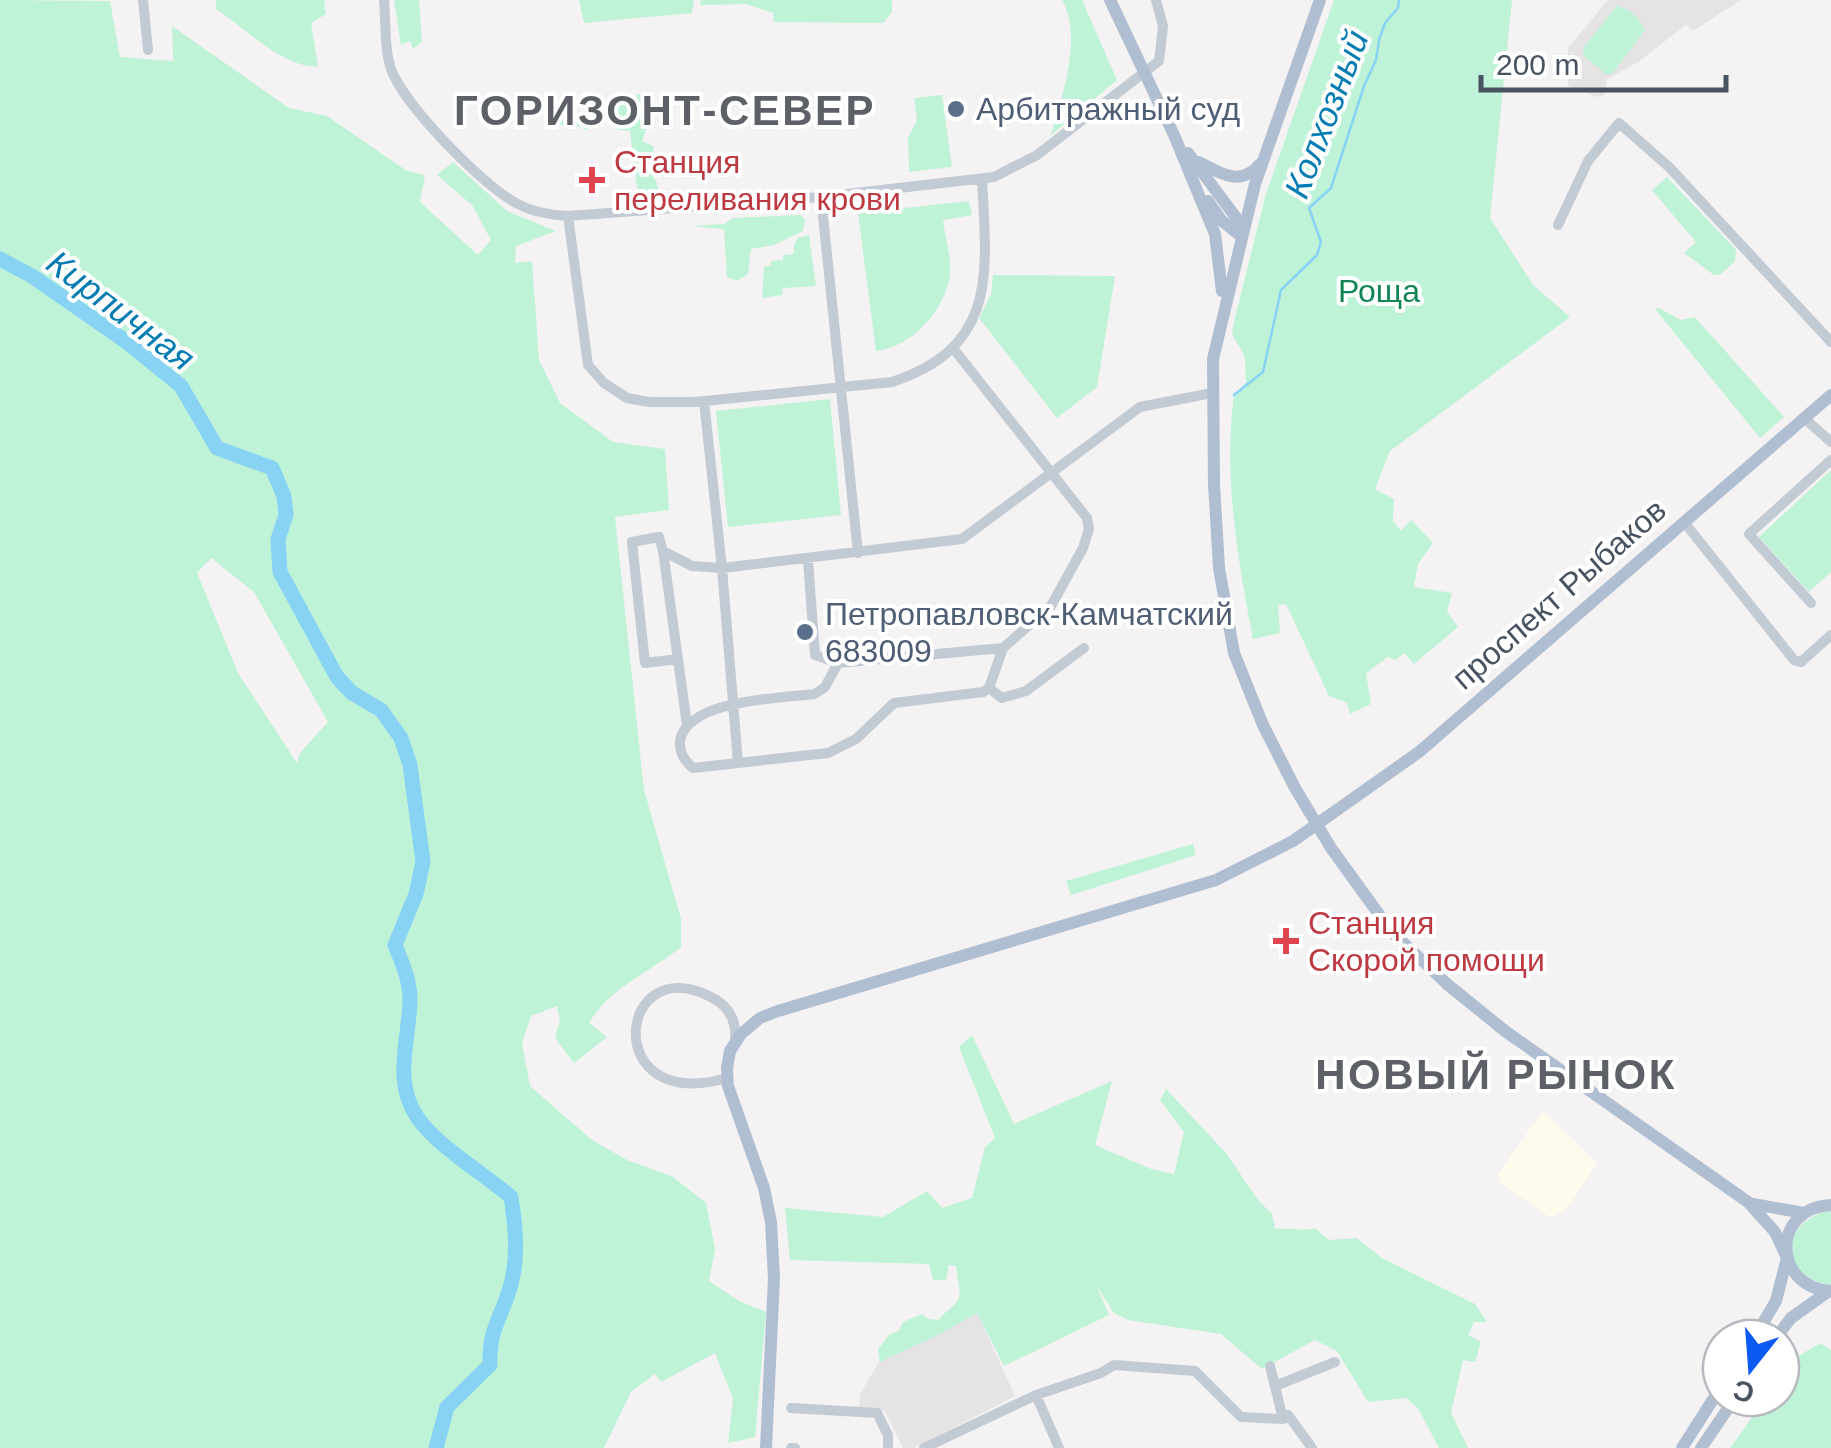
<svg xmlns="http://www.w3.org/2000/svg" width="1831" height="1448" font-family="Arial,sans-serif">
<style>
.commercial{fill:#fefaec}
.education{fill:#e5e3e4}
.green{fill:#bef3d8;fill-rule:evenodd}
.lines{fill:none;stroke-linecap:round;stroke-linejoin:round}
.stream{stroke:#88d3f4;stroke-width:2.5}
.river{stroke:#88d3f4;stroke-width:15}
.minor{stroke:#c2cad4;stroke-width:10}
.major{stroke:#b0bed2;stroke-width:12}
.service-dot{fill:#5c6f8a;stroke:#fff;stroke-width:4}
.health-dot{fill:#e0444e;stroke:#fff;stroke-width:4}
.labels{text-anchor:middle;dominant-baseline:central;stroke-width:8;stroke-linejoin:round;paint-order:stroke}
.service-label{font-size:32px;fill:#4e5e75;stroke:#fff;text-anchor:start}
.health-label{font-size:32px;fill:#be3a42;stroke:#fff;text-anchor:start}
.park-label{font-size:32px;fill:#108555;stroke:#fff}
.street-label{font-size:32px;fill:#485361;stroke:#fff}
.water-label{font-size:35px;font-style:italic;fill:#027cb2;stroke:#fff}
.district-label{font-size:42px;font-weight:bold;letter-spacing:2.5px;fill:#5d6167;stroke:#fff}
</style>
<rect width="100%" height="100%" fill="#f4f2f2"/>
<path class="commercial" d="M1543 1110 1597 1163 1569 1206 1551 1218 1501 1184 1498 1175Z"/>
<path class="education" d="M1608 0H1741L1693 31 1686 25 1638 62 1607 79 1604 95 1597 97 1568 86V48Z
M976 1310 1015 1396 914 1448H903L885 1411 859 1409 860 1394 882 1357Z"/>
<path class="green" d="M0 0 110 1 120 57 173 61 172 26 289 108 327 116 407 171 425 175 420 202 478 255 491 240 472 205 437 175 453 162 507 211 556 231 516 246 515 263 532 261 539 360 560 403 613 442 665 449 669 510 615 517 644 790 681 919V947C649 973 610 987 589 1023L607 1037 574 1063 555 1038 560 1020 557 1006 531 1016 522 1043 530 1086 592 1140 627 1160 673 1177 706 1203 715 1249 709 1281 739 1301 766 1312 755 1437 728 1443 733 1399 715 1353 661 1382 655 1374 631 1392 604 1448H0ZM211 558 254 592 328 722 300 753 297 763 238 673 197 573Z
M216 0H324L326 14 311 23 318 66C285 70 244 27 216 9Z
M394 0H419L422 42 413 49 410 41 401 45Z
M579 0H694L692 13 584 23Z
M701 0H892V12L883 23 774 22 773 13 746 4 700 5Z
M1062 0H1082L1117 80 1051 135C1062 97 1083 36 1062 0Z
M1334 0H1512L1490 218 1533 285 1570 317 1390 451 1375 489 1394 499 1393 521 1401 531 1411 520 1433 543 1418 564 1414 587 1452 593 1447 612 1458 627 1414 664 1404 653 1395 660 1388 657 1366 673 1371 704 1350 714 1347 703 1329 696 1286 604 1278 605 1280 633 1253 639C1238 561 1223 475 1234 395L1246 383 1245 357 1232 334 1234 322 1266 194Z
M1617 6C1627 6 1642 21 1645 30L1613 73 1607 75 1584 56 1583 48Z
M637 94H643C651 104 652 115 653 128L646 130 642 141 653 146 654 155 647 167 656 181 659 193 638 194 630 131 618 130 609 118 602 117 601 127 585 130 583 127 560 125 559 119 564 116H592L591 112 636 102Z
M942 95 952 167 909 172 908 138 917 120 914 98Z
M1667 177 1736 250 1735 261 1720 275H1714L1684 253 1696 242 1652 190Z
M969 201 972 215 943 220C945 237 952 259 950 276 944 312 911 347 876 351L858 213Z
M801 215 805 220 803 231 774 245 751 249 748 274 737 281 727 277 724 229 691 226 724 224 733 218Z
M809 235 816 286 783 288 782 295 762 298 764 267 771 265V261L783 260V255L794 254V244L798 238Z
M993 275 1115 276 1097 387 1057 418 979 318 991 295Z
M1659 308 1681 320 1695 317 1784 417 1760 438 1655 309Z
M830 399 841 515 728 527 716 411Z
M1831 470V572L1809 592 1759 537Z
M1193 844 1196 855 1071 895 1066 881Z
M972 1035 1014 1124 1112 1081 1095 1145 1151 1169 1174 1174 1184 1132 1160 1100 1166 1089 1226 1153 1258 1200 1272 1214 1275 1229C1290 1227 1300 1232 1315 1228L1329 1240 1357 1238 1382 1258 1475 1304 1487 1322H1474L1468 1335 1481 1342 1475 1362 1463 1360 1451 1413 1468 1448H1439L1418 1408 1406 1398 1368 1402 1337 1351 1315 1340 1262 1369 1221 1334 1128 1320 1114 1313 1096 1285 1109 1315 1004 1366 977 1313 940 1334 880 1362 878 1349 890 1334 899 1331 903 1322 922 1314 929 1319 938 1320C965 1293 961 1307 956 1266L949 1265 946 1280H933L929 1264 790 1260 785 1208 883 1217 927 1191 942 1208 972 1198 985 1147 995 1138 959 1047Z
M1831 1210V1285C1780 1279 1777 1222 1831 1210Z
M1821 1343 1831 1350V1448H1730L1766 1398H1781C1781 1365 1794 1358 1821 1343Z"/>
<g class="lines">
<path class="stream" d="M1234 395 1263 372 1281 290 1317 255 1321 242 1309 208 1331 188 1364 86 1376 60 1379 40 1385 23 1398 8 1399 0"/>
<path class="river" d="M0 259 32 276 124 340 181 386 217 448 272 468 284 496 286 515 278 539 280 572 337 677 352 693 381 710 401 738 410 765 423 862 416 894 395 945C402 962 409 978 410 997 410 1039 392 1079 417 1117 438 1147 483 1173 511 1197 516 1229 519 1260 509 1291 499 1322 489 1330 490 1365L447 1407 436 1448"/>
<path class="minor" d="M143 0 148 50
M384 0C386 22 384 48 391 69 404 105 482 185 516 203 532 212 550 215 568 216L821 197 994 177 1037 155 1159 61 1163 26 1156 0
M821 197 858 553
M568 216 588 365 604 383 627 398 649 402H695L892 382C998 347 987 273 982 180
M1558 225 1588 161 1619 123 1669 167 1831 342
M704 401 722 568 738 763
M1804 418 1831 442
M1684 522 1794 660 1801 662 1831 635
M663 551 659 537 632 542 645 663 678 659
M808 560 815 655 838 663 1003 648 1051 606 1083 548 1089 529 1087 518 953 348
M1811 603 1749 534 1831 460
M838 663 825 687 815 694C782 698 687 699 680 741 679 752 685 762 693 768L828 753 856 739 894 703 983 692 989 688 1003 648
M989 688 1002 698 1026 691 1084 648
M687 725 663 551 692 566 722 568 962 539 1140 407 1212 393
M727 1078C599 1115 617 948 711 997 729 1006 737 1020 735 1041
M1270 1366 1283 1419
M1275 1386 1335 1362
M1036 1395 1059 1448
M791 1408 877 1413 888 1435V1448
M791 1448H795
M924 1448 1036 1395 1101 1373 1114 1365 1195 1371 1241 1417 1283 1419 1288 1415 1312 1448"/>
<path class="major" d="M1110 0 1174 135 1215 234 1222 291
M1320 0 1255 184 1213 359 1214 484 1219 568 1234 653 1263 725 1295 788 1331 848 1391 931 1447 984 1505 1031 1748 1202 1775 1232 1787 1258
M1188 153 1243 227
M1199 162C1221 174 1241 187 1260 164
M1208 201 1221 220 1241 236
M1753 1204 1804 1213
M1831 1205C1771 1208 1772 1287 1831 1291
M1754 1338 1776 1301 1787 1258
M1776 1338 1791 1318 1829 1291
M766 1448 774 1278 771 1222 764 1188 728 1086 727 1068 730 1051 741 1034 760 1018 778 1011 1216 880 1293 841 1419 752 1831 395
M1682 1448 1721 1387
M1701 1448 1735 1398"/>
</g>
<g class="service-dot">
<circle cx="956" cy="109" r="10"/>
<circle cx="805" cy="632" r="10"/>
</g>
<g class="health-dot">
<path d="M587 165h10v10h10v10h-10v10h-10v-10h-10v-10h10z"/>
<path d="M1281 926h10v10h10v10h-10v10h-10v-10h-10v-10h10z"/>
</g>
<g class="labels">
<g class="service-label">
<text x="976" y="109">Арбитражный суд</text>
<text x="825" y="614">Петропавловск-Камчатский<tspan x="825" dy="37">683009</tspan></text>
</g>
<g class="health-label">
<text x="614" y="162">Станция<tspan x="614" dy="37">переливания крови</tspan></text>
<text x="1308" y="923">Станция<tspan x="1308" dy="37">Скорой помощи</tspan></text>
</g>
<g class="park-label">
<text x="1379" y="291">Роща</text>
</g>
<g class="street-label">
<text transform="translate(1559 594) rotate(-41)">проспект Рыбаков</text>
</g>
<g class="water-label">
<text transform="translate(1326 114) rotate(-69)">Колхозный</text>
<text transform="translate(121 310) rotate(37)">Кирпичная</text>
</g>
<g class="district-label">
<text x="665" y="110">ГОРИЗОНТ-СЕВЕР</text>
<text x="1496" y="1074">НОВЫЙ РЫНОК</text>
</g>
</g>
<g transform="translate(1751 1368) rotate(197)"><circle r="48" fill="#ffffff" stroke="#b6bac0" stroke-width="2.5"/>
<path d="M0-8L18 38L0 25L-18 38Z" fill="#0b5af4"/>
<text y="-15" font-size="28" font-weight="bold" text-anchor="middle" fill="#485361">С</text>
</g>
<path d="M1481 75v15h245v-15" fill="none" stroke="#485361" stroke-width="5"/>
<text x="1496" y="75" font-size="30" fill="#485361" stroke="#ffffff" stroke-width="8" paint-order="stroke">200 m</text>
</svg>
